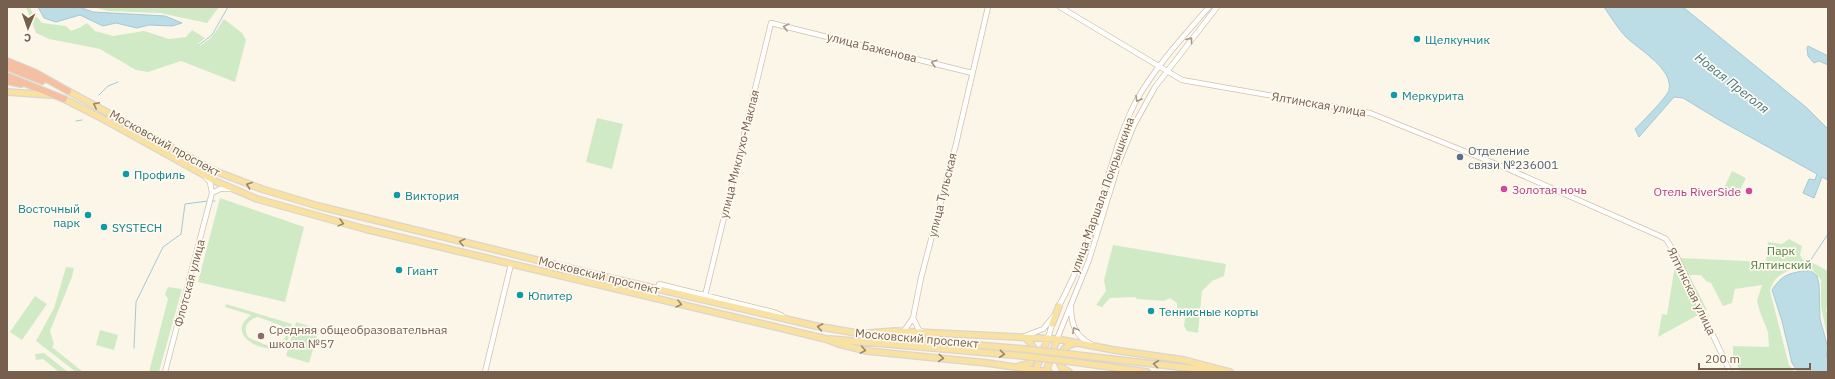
<svg xmlns="http://www.w3.org/2000/svg" width="1835" height="379" font-family="'IBM Plex Sans',sans-serif">
<style>
.green{fill:#d1eac6;fill-rule:evenodd}
.water{fill:#bcdce6;stroke:#a3cad7}
.lines{fill:none;stroke-linecap:round;stroke-linejoin:round}
.stream{stroke:#a3cad7;stroke-width:1}
.secondary-casing{stroke:#d1c0ab;stroke-width:6}
.primary-casing{stroke:#dbd5d0;stroke-width:8}
.highway-casing{stroke:#dbd5d0;stroke-width:8}
.secondary{stroke:#fff;stroke-width:4.5}
.primary{stroke:#f9e1a2;stroke-width:5.5}
.highway{stroke:#f5bfa1;stroke-width:6}
.primary-bridge-casing{stroke:#dbd5d0;stroke-width:8;stroke-linecap:butt}
.primary-bridge{stroke:#f9e1a2;stroke-width:5.5}
.oneway{stroke:#a6978b}
.oneway2{stroke:#9d8666}
.culture-dot{fill:#0f9aa8;stroke:#fffaef;stroke-width:1.5}
.service-dot{fill:#5c6f8a;stroke:#fffaef;stroke-width:1.5}
.hotel-dot{fill:#d1479c;stroke:#fffaef;stroke-width:1.5}
.education-dot{fill:#8d6e63;stroke:#fffaef;stroke-width:1.5}
.labels{text-anchor:middle;dominant-baseline:central;stroke-width:3.5;stroke-linejoin:round;paint-order:stroke}
.culture-label{font-size:12px;fill:#0d838f;stroke:#fffaef;text-anchor:start}
.street-label{font-size:12px;fill:#765f4c;stroke:#fffaef}
.service-label{font-size:12px;fill:#4e5e75;stroke:#fffaef;text-anchor:start}
.hotel-label{font-size:12px;fill:#b23c85;stroke:#fffaef;text-anchor:start}
.park-label{font-size:12px;fill:#4f7b44;stroke:#fffaef}
.education-label{font-size:12px;fill:#785e54;stroke:#fffaef;text-anchor:start}
.water-label{font-size:13px;font-style:italic;fill:#467789;stroke:#fffaef}
</style>
<rect width="100%" height="100%" fill="#fcf6e8"/>
<path class="green" d="M26 7H30L32 12 42 23 66 26 71 31 79 28 87 23 95 31 113 36 144 31 169 39 186 37 192 30 205 38 198 44 200 46 212 37 224 19 242 33 246 40 235 82 181 61 148 72 136 70 100 49 49 39 36 33Z
M93 7H219L207 23 160 13 108 11Z
M597 118 623 124 612 169 586 162Z
M1732 171 1746 178 1737 196 1723 190Z
M220 198 304 227 285 302 198 282Z
M1789 239 1802 246 1800 255 1805 262 1803 267C1788 270 1774 274 1770 291L1789 365 1795 372H1741L1733 357V346L1769 347 1768 332 1760 312 1757 301 1762 285 1735 289 1732 303 1723 306 1711 283 1706 281 1701 275H1689L1707 310 1658 337 1662 314 1667 315 1675 265 1681 258 1766 262 1768 242 1782 244Z
M1113 245 1226 264 1224 276 1212 281 1202 291 1198 333 1187 331 1184 326 1185 319 1182 315H1177V303L1170 298 1164 301 1137 299 1135 297 1110 298 1102 307 1096 305 1106 291 1104 280Z
M1813 263 1828 271V307L1826 310 1828 317V341L1821 306V280L1811 268Z
M66 267 74 268 72 277 50 331 54 344 52 347 83 372H76L36 341 54 308Z
M168 287 182 289 159 372H149L168 299 165 294Z
M35 296 47 304 22 340 10 332Z
M226 304 292 324 291 327 286 326C305 369 213 343 251 315L225 307ZM258 317 282 326 286 335 281 345 271 347 249 338C242 329 247 319 258 317Z
M296 322 319 329 309 363 286 356Z
M100 330 118 335 114 350 96 345Z
M44 353 68 372H59L43 359 36 360 35 354Z"/>
<path class="water" d="M38 7H79L93 12 165 16 182 23 172 26 149 25 137 28 116 23 103 26 80 15 56 22 44 18Z
M1604 7H1683L1807 108 1828 129V180L1822 177 1814 198 1803 193 1809 179 1815 180 1817 174 1721 121 1683 98 1674 97 1639 137 1635 129C1641 123 1668 96 1669 90 1674 69 1638 49 1626 37 1618 29 1611 17 1604 7Z
M1808 46 1828 56V65L1819 61 1814 63 1808 56 1807 48Z
M1810 270 1817 276 1819 284 1820 319 1828 348 1826 356 1828 358V372H1798L1792 363 1782 321 1772 290C1783 273 1791 273 1810 270Z"/>
<g class="lines">
<path class="stream" d="M199 45 212 35 228 7
M99 95 108 86 118 82
M76 121 82 120
M211 201H215
M1807 271 1808 264 1828 234
M134 348 136 302 163 247 181 234 185 204 208 201"/>
<defs>
<path id="secondary" d="M1060 7 1182 80 1370 113 1506 168 1662 237 1666 239 1676 255 1730 372
M212 193 220 189H230
M658 290 659 284 773 312 781 315 785 319
M704 300 771 23 972 73
M1071 306C1071 324 1075 336 1091 344
M1058 308C1071 283 1083 257 1092 230 1106 188 1115 143 1135 103 1154 68 1183 37 1209 7
M913 318 919 330 924 332
M903 332 913 318 921 278 956 144 988 7
M1025 336 1043 329 1054 316
M1048 338 1052 324
M1057 339 1089 260 1119 162 1134 125 1155 87 1217 7
M165 372 212 193 210 182 206 178
M485 372 511 264"/>
<path id="primary" d="M68 91 215 171 262 189 318 206 602 276 816 326 874 336 1024 349
M7 92 51 95
M64 99 105 120 215 181 257 199 365 229 826 339 839 344 867 351 987 363 1049 372
M1052 324 1059 306
M869 333 895 331 1057 339 1114 350 1184 360 1230 372
M830 339 1024 356
M1077 355 1214 371
M1074 362 1147 372
M1019 366 1030 363C1037 351 1034 344 1023 337
M1035 372 1048 338
M1046 372 1057 339
M1069 372 1062 368C1055 357 1064 345 1076 343"/>
<path id="highway" d="M7 61 36 73 68 91
M7 67 42 81
M7 76 64 99
M7 81 21 84"/>
</defs>
<use href="#secondary" class="secondary-casing"/>
<use href="#primary" class="primary-casing"/>
<use href="#highway" class="highway-casing"/>
<use href="#secondary" class="secondary"/>
<use href="#primary" class="primary"/>
<use href="#highway" class="highway"/>
<defs>
<path id="primary-bridge" d="M1024 349 1077 355
M1024 356 1074 362"/>
</defs>
<use href="#primary-bridge" class="primary-bridge-casing"/>
<use href="#primary-bridge" class="primary-bridge"/>
</g>
<defs><path id="oneway-chevron" d="M-2-3.5L2.5 0L-2 3.5" fill="none" stroke-width="1.6" stroke-linecap="round" stroke-linejoin="round"/></defs>
<g class="oneway">
<use href="#oneway-chevron" transform="translate(786 27) rotate(-167)"/>
<use href="#oneway-chevron" transform="translate(1190 40) rotate(-52)"/>
<use href="#oneway-chevron" transform="translate(934 63) rotate(-165)"/>
<use href="#oneway-chevron" transform="translate(1138 99) rotate(120)"/>
<use href="#oneway-chevron" transform="translate(1075 330) rotate(-118)"/>
</g>
<g class="oneway2">
<use href="#oneway-chevron" transform="translate(96 105) rotate(-153)"/>
<use href="#oneway-chevron" transform="translate(249 185) rotate(-160)"/>
<use href="#oneway-chevron" transform="translate(341 223) rotate(15)"/>
<use href="#oneway-chevron" transform="translate(462 242) rotate(-166)"/>
<use href="#oneway-chevron" transform="translate(679 304) rotate(14)"/>
<use href="#oneway-chevron" transform="translate(820 327) rotate(-169)"/>
<use href="#oneway-chevron" transform="translate(863 350) rotate(10)"/>
<use href="#oneway-chevron" transform="translate(1002 354) rotate(6)"/>
<use href="#oneway-chevron" transform="translate(941 358) rotate(5)"/>
<use href="#oneway-chevron" transform="translate(1156 364) rotate(-173)"/>
</g>
<g class="culture-dot">
<circle cx="1417" cy="39" r="4"/>
<circle cx="1394" cy="95" r="4"/>
<circle cx="126" cy="174" r="4"/>
<circle cx="397" cy="195" r="4"/>
<circle cx="88" cy="215" r="4"/>
<circle cx="104" cy="227" r="4"/>
<circle cx="399" cy="270" r="4"/>
<circle cx="520" cy="295" r="4"/>
<circle cx="1151" cy="311" r="4"/>
</g>
<circle class="service-dot" cx="1460" cy="157" r="4"/>
<g class="hotel-dot">
<circle cx="1504" cy="189" r="4"/>
<circle cx="1749" cy="191" r="4"/>
</g>
<circle class="education-dot" cx="261" cy="336" r="4"/>
<g class="labels">
<g class="culture-label">
<text x="1425" y="39">Щелкунчик</text>
<text x="1402" y="95">Меркурита</text>
<text x="134" y="174">Профиль</text>
<text x="405" y="195">Виктория</text>
<text x="80" y="208" text-anchor="end">Восточный<tspan x="80" dy="14">парк</tspan></text>
<text x="112" y="227">SYSTECH</text>
<text x="407" y="270">Гиант</text>
<text x="528" y="295">Юпитер</text>
<text x="1159" y="311">Теннисные корты</text>
</g>
<g class="street-label">
<text transform="translate(872 47) rotate(14)">улица Баженова</text>
<text transform="translate(1319 104) rotate(10)">Ялтинская улица</text>
<text transform="translate(165 143) rotate(29)">Московский проспект</text>
<text transform="translate(739 154) rotate(-76)">улица Миклухо-Маклая</text>
<text transform="translate(942 195) rotate(-76)">улица Тульская</text>
<text transform="translate(1102 195) rotate(-70)">улица Маршала Покрышкина</text>
<text transform="translate(599 275) rotate(14)">Московский проспект</text>
<text transform="translate(189 283) rotate(-75)">Флотская улица</text>
<text transform="translate(1692 291) rotate(64)">Ялтинская улица</text>
<text transform="translate(917 338) rotate(5)">Московский проспект</text>
</g>
<g class="service-label">
<text x="1468" y="150">Отделение<tspan x="1468" dy="14">связи №236001</tspan></text>
</g>
<g class="hotel-label">
<text x="1512" y="189">Золотая ночь</text>
<text x="1741" y="191" text-anchor="end">Отель RiverSide</text>
</g>
<g class="park-label">
<text x="1781" y="250">Парк<tspan x="1781" dy="14">Ялтинский</tspan></text>
</g>
<g class="education-label">
<text x="269" y="329">Средняя общеобразовательная<tspan x="269" dy="14">школа №57</tspan></text>
</g>
<g class="water-label">
<text transform="translate(1732 83) rotate(38)">Новая Преголя</text>
</g>
</g>
<rect width="1835" height="379" fill="none" stroke="#765f4c" stroke-width="16"/>
<g transform="translate(28 28) rotate(182)" stroke="#fffaef" stroke-width="3" paint-order="stroke">
<path d="M0-3L7 15L0 10L-7 15Z" fill="#765f4c"/>
<text y="-6" font-size="11" font-weight="bold" text-anchor="middle" fill="#765f4c">С</text>
</g>
<path d="M1699 363v6h111v-6" fill="none" stroke="#765f4c" stroke-width="2"/>
<text x="1705" y="363" font-size="12" fill="#765f4c" stroke="#fffaef" stroke-width="3" paint-order="stroke">200 m</text>
</svg>
